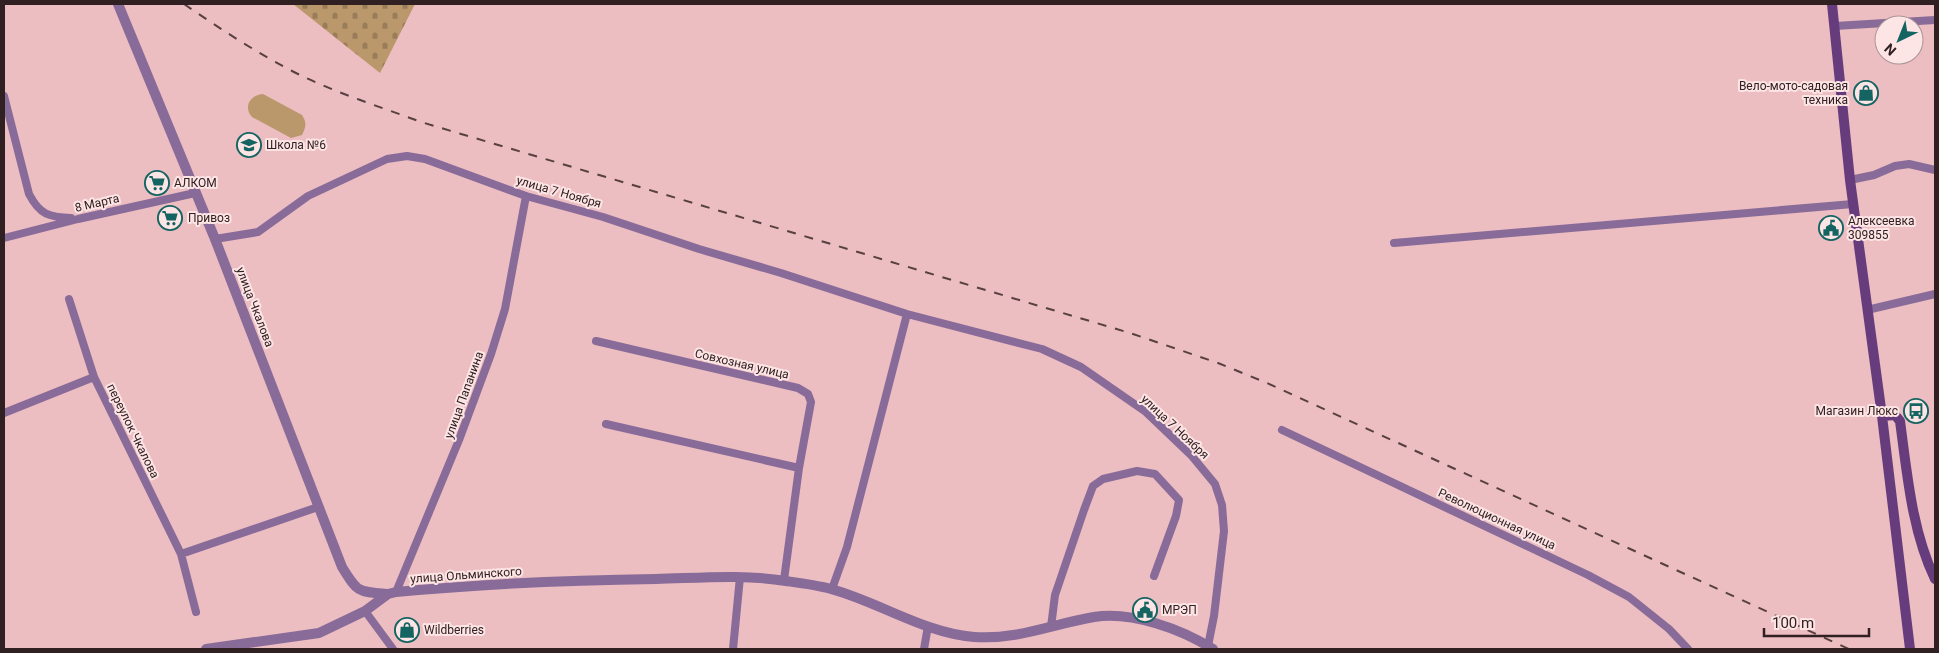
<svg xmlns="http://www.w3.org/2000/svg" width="1939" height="653" font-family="Roboto,sans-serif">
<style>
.green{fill:#bb986b}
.cemetery{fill:url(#cemetery-stones)}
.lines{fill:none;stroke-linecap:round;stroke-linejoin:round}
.minor{stroke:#886b98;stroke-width:8}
.tertiary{stroke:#886b98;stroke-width:10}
.secondary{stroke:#673c7d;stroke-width:10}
.rail{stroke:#574041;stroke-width:2;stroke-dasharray:9 9;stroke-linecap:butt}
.labels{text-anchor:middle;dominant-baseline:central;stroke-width:4;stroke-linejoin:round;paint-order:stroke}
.poi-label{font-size:12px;fill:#312021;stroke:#fde5e6;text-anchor:start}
.street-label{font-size:12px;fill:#312021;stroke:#fde5e6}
</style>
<defs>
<pattern id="cemetery-stones" width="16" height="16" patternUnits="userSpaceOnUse" patternTransform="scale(1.25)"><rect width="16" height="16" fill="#bb986b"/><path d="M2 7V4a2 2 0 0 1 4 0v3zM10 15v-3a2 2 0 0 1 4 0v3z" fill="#997c58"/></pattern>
</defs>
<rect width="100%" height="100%" fill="#ecbdc1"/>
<path class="green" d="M263 94 302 115C307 123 306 127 302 135L291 138 252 117C243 107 250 95 263 94Z"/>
<path class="cemetery" d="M293 4H415L380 73Z"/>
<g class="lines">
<path class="minor" d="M1835 26 1935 20
M4 96 29 194C40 215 49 217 71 218
M1850 180 1874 175 1895 166 1909 164 1935 170
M4 238 78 219 195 193
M215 239 258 232 308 196 387 159 407 156 425 159 526 196 603 217 699 249 781 273 907 314 1042 349 1081 367 1146 412 1191 455 1215 484 1222 505 1224 531 1214 616 1208 646
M1394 243 1853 204
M69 299 94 377
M1867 310 1935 294
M596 341 798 388 808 394 811 402 799 468 784 580
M4 413 94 377 181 554 196 612
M606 424 799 468
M1282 430 1588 575 1629 597 1669 629 1688 649
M181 554 318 507
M832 589 847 547 907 314
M396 592 459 440 491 354 505 309 526 196
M365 611 393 649
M1051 627 1055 595 1084 510 1093 486 1103 479 1137 471 1155 474 1179 500 1176 516 1154 576
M733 649 740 577
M924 649 928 626"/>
<path class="tertiary" d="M118 4 215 239 342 567C358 593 358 592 388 594
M206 649 319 633 365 611 388 594 396 592C482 584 569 580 656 579 699 578 743 574 786 581 801 583 817 585 831 589 879 602 924 633 974 637 1018 640 1052 624 1094 617 1132 611 1181 629 1213 649"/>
<path class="secondary" d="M1832 4 1850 180 1882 416 1910 649
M1882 416 1895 415 1900 421C1907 473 1912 532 1935 579"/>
<path class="rail" d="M184 4C219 28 254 51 292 71 333 92 378 106 421 122L1130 333 1218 363 1267 383 1849 649"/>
</g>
<defs>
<symbol id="shop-ring" viewBox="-11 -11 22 22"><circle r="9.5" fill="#fde5e6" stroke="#146462" stroke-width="1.5"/><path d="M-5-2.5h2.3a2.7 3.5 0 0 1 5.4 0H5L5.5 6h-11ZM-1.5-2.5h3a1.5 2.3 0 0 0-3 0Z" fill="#146462"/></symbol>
<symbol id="school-ring" viewBox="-11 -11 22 22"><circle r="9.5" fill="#fde5e6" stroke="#146462" stroke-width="1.5"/><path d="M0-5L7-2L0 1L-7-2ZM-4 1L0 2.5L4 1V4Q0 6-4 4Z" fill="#146462"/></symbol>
<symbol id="supermarket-ring" viewBox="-11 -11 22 22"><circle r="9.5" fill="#fde5e6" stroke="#146462" stroke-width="1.5"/><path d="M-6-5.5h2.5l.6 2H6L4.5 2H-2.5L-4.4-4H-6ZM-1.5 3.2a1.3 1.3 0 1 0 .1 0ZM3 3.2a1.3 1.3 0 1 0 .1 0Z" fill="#146462"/></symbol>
<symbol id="civic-ring" viewBox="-11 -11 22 22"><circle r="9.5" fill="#fde5e6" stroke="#146462" stroke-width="1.5"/><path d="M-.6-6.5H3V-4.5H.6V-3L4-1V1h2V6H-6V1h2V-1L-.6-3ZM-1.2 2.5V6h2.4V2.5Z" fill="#146462"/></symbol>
<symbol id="bus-ring" viewBox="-11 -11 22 22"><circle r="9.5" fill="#fde5e6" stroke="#146462" stroke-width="1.5"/><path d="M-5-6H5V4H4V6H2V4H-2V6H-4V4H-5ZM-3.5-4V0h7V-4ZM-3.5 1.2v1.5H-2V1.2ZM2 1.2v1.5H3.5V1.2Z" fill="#146462"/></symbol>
</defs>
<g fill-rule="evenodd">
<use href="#shop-ring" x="1852" y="79" width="28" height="28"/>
<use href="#school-ring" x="235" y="131" width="28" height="28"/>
<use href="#supermarket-ring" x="143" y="169" width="28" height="28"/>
<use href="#supermarket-ring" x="156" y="204" width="28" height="28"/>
<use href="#civic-ring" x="1817" y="214" width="28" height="28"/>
<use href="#bus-ring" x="1902" y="397" width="28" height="28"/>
<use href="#civic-ring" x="1131" y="596" width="28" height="28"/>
<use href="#shop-ring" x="393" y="616" width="28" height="28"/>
</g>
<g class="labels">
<g class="poi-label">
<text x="1848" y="86" text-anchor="end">Вело-мото-садовая<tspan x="1848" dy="14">техника</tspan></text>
<text x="266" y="145">Школа №6</text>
<text x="174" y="183">АЛКОМ</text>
<text x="188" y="218">Привоз</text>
<text x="1848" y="221">Алексеевка<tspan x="1848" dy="14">309855</tspan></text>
<text x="1898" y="411" text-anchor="end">Магазин Люкс</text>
<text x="1162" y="610">МРЭП</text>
<text x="424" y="630">Wildberries</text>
</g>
<g class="street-label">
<text transform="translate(559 192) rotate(16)">улица 7 Ноября</text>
<text transform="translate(97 203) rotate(-13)">8 Марта</text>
<text transform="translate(255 307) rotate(69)">улица Чкалова</text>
<text transform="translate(742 364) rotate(13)">Совхозная улица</text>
<text transform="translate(464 395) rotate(-70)">улица Папанина</text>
<text transform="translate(1175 427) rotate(43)">улица 7 Ноября</text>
<text transform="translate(133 431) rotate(64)">переулок Чкалова</text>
<text transform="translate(1497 519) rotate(25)">Революционная улица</text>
<text transform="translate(466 575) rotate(-4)">улица Ольминского</text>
</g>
</g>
<rect width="1939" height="653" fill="none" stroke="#312021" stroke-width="10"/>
<g transform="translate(1899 40) rotate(223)"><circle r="24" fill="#fde5e6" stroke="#ab9697"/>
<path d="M0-4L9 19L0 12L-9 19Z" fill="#146462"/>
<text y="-8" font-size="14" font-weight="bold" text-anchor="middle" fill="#312021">N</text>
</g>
<path d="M1764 628v8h105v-8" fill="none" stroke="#312021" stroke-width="2.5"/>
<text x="1772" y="628" font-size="15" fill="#312021" stroke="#fde5e6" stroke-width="4" paint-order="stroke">100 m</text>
</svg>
